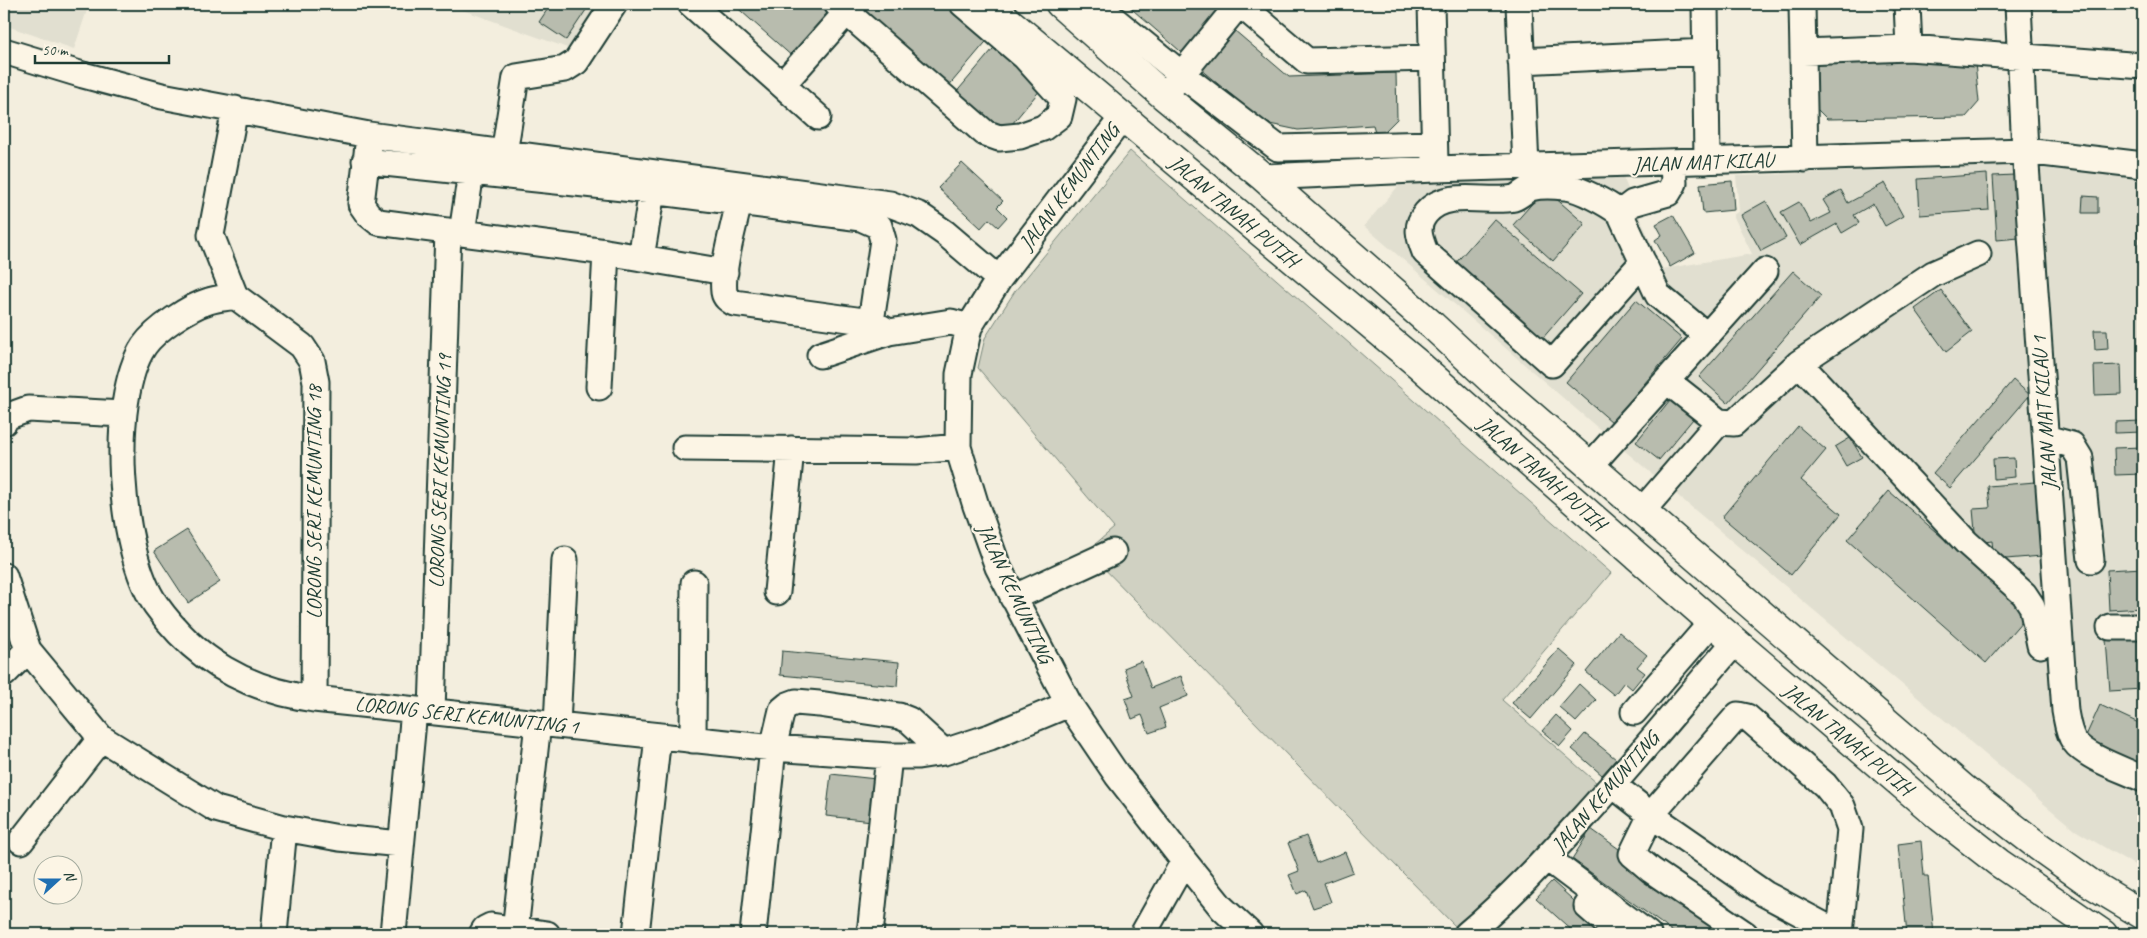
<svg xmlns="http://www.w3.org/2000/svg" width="2147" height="938" font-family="Caveat,sans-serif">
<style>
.built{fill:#e1dfd0}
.garden{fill:#d0d1c2;stroke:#78877b}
.building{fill:#b8bcae;stroke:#1f3d34}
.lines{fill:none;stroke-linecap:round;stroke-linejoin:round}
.minor-casing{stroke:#1f3d34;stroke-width:29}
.highway-casing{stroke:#1f3d34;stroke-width:31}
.minor{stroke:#fcf5e5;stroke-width:25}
.highway{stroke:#fcf5e5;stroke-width:28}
.labels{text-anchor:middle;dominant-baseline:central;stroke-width:4.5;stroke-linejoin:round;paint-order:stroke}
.street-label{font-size:21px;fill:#1f3d34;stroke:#fcf5e5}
</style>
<rect width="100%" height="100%" fill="#f3eede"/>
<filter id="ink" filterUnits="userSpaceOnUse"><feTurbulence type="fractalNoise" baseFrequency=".02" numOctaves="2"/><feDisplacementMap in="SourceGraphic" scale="10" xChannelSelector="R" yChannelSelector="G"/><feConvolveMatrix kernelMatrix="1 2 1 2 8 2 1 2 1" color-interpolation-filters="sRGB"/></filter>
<g filter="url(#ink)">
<path class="built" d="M4 4H89L74 49 4 25Z
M446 4H604L573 50Z
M2018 165 2143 177V870L2075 830 1613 441 1364 226 1400 184 1623 177 1662 269 1752 254 1733 215 1739 211 1736 176Z"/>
<path class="garden" d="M1130 151 1611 573 1502 700 1598 784 1507 891 1457 928 1087 551 1114 528 978 368 985 338 1015 291Z"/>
<path class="building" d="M551 4H590L566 40 539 22Z
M733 4H820L833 15 794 58Z
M863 4H952L990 37 947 88 857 11Z
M1126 4H1225L1187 57Z
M1227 24 1289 77 1396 73 1397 119 1384 132H1375L1373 125 1298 130 1265 123 1194 64Z
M998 43 1046 83 1002 136 954 95Z
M1974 53 1979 102 1966 117 1827 119 1815 107 1813 60Z
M962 163 1003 201 997 207 1007 217 998 227 989 219 981 228 938 188Z
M1987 174 1989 210 1920 215 1918 179Z
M2014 175 2019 238 1997 240 1993 176Z
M1732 181 1734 210 1703 213 1700 184Z
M1885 183 1903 216 1885 226 1873 204 1854 215 1859 223 1842 233 1837 224 1800 245 1781 212 1799 202 1811 223 1831 213 1823 200 1841 190 1848 203Z
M1545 189 1585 224 1553 261 1513 225Z
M2083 196 2098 197V213H2082Z
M1766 201 1786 238 1761 251 1741 215Z
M1673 215 1695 253 1670 267 1655 240 1662 235 1656 224Z
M2137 217H2143V319Z
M1494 219 1581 294 1541 340 1454 265Z
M1793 271 1821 296 1728 403 1699 377Z
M1941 290 1972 332 1946 352 1915 309Z
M1636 300 1682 339 1612 422 1566 382Z
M2094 330H2107L2108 349 2095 350Z
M2121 365 2122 394 2095 395 2094 366Z
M2013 380 2030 395 1950 488 1933 473Z
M1670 400 1693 419 1659 460 1636 442Z
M2143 421V432L2115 433V422Z
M1798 426 1826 450 1801 480 1841 514 1791 575 1722 517Z
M1850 438 1862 457 1846 466 1835 447Z
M2143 447V474L2115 475 2114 448Z
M2014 458 2015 477 1994 479 1993 459Z
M2035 482 2042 556 1994 560 1992 541 1976 543 1973 509 1990 508 1988 486Z
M1889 491 2029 613 1986 663 1847 540Z
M187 530 220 582 188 603 154 551Z
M2143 568V608L2109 610 2107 570Z
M1619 632 1647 655 1637 667 1645 673 1632 689 1624 682 1614 695 1586 672Z
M2143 637V689L2110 691 2106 640Z
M1559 649 1577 665 1531 719 1512 703Z
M782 651 899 662 897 686 780 675Z
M1141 661 1151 688 1181 676 1188 696 1159 708 1166 727 1149 733 1142 715 1132 719 1125 699 1134 696 1124 668Z
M1579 684 1596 700 1576 722 1559 707Z
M2100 705 2143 725V766L2085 738Z
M1556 715 1573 731 1560 746 1542 731Z
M1585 734 1616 759 1602 775 1572 749Z
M831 774 876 779 872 821 826 816Z
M1591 829 1738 934H1676L1572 859Z
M1306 836 1316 863 1345 852 1353 872 1324 883 1331 902 1313 908 1306 890 1297 894 1289 875 1299 871 1288 843Z
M1921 841 1924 876H1928L1934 934H1907L1898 844Z
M1552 881 1611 934H1576L1536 898Z"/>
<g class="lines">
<defs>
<path id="minor" d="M691 4 818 117
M837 4 985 133 999 138 1020 136 1043 128 1059 116 1063 99 1025 57 963 4
M1095 4 1181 74 1278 148 1434 144
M1240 4 1307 61 1432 58
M1431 4 1435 161
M1519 4 1526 168
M1705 4 1707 161
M1802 4 1805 159
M1907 4 1909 48
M2018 4 2025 151 2065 711C2067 721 2068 732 2074 741 2086 758 2125 770 2143 779
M4 51 83 75 162 96 369 135 890 204 919 215 945 233 999 279
M1803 52 1909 48 2143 66
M1521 61 1706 52
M782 85 854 4
M1172 86 1239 4
M235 109 211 235 235 296 302 346 312 361 316 382 314 699
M1122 118 999 279 969 327 959 374 958 447 976 506 998 567 1069 704 1117 775 1184 861 1222 908 1250 934
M368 145 361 204 368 214 378 222 606 252 725 272
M504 154 516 77 565 69 576 62 614 4
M365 161 652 191 861 218 879 226 883 240 871 322
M1263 177 1435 169 2025 151 2143 165
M739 202C734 226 721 269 724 292 725 298 729 300 734 303L871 322 889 332
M1620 213 1633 203 1668 193 1674 183 1673 163
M462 233 471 172
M641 258 652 191
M1643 262 1552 364 1425 252C1419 237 1415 226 1426 213 1447 188 1487 204 1514 198 1520 196 1525 190 1531 188 1540 185 1556 186 1565 187 1580 188 1608 204 1620 213L1658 295 1706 335
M235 296C227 298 217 298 209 301 189 307 156 329 144 346 108 400 119 553 156 605 195 660 247 690 314 699L773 748 889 756H918L944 752 990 737 1069 704
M820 355 889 332 951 322 969 327
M1799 363 1966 542 2024 594 2032 606 2040 645
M599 387 606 252
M4 422 6 417 28 409 123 414
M1719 422 1734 423 1799 363 1933 274 1978 254
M2046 438 2072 445 2080 458 2091 560
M685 448 916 451 958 447
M1590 466 1765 271
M1642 511 1719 422 1667 381
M4 576 28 650 101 738 216 809 284 828 339 838 401 844
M777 592 791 449
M1013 598 1113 552
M2110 627H2143
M4 674 28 650
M432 711 448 231
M1634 712 1712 622
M557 725 565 560
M693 740 694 583
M1613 785 1651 815 1765 894 1840 934 1850 829 1842 806 1825 785 1747 717 1738 715 1651 815 1632 854 1651 870 1745 934
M21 841 101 738
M1547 858 1648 934
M1587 906 1619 934
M515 931 538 723
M274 934 284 828
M393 934 414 710
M482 934 485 929 491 926 547 934
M636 934 658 736
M753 934 773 748 782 710 788 705 796 702 819 704 899 716 909 720 944 752
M870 934 889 756
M1143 934 1184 861
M1467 934C1509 899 1546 859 1583 818 1635 761 1684 701 1735 642"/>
<path id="highway" d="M988 4 1418 364 1712 622 1940 817 1999 863 2103 934
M1060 4 1164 96 1263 177 1432 325 1501 389 1963 788 2038 846 2090 883 2143 915"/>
</defs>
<use href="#minor" class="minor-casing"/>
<use href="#highway" class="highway-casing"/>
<use href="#minor" class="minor"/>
<use href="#highway" class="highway"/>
</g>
</g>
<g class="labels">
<g class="street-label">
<text transform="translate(1703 162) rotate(-2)">JALAN MAT KILAU</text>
<text transform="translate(1069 187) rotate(-53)">JALAN KEMUNTING</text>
<text transform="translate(1234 211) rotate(40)">JALAN TANAH PUTIH</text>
<text transform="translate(2044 413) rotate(-94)">JALAN MAT KILAU 1</text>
<text transform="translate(440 471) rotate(-88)">LORONG SERI KEMUNTING 19</text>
<text transform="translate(1542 473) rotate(41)">JALAN TANAH PUTIH</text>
<text transform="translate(314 502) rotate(-90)">LORONG SERI KEMUNTING 18</text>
<text transform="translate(1015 593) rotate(65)">JALAN KEMUNTING</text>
<text transform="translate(467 715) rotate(6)">LORONG SERI KEMUNTING 1</text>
<text transform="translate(1848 739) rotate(40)">JALAN TANAH PUTIH</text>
<text transform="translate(1605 792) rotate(-49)">JALAN KEMUNTING</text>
</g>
</g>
<rect width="2147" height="938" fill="none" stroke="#fcf5e5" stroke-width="20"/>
<rect x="10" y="10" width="2127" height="918" fill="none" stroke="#1f3d34" stroke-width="2" filter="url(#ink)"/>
<g transform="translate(58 880) rotate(69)"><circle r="24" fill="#fcf5e5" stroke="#a4ab9e"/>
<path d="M0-4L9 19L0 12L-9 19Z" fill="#1f6fb2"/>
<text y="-8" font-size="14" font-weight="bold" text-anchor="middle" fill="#1f3d34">N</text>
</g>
<path d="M35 55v8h134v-8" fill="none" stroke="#1f3d34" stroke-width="2.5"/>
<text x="42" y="55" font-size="15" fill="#1f3d34" stroke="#fcf5e5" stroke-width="4" paint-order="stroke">50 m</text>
</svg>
